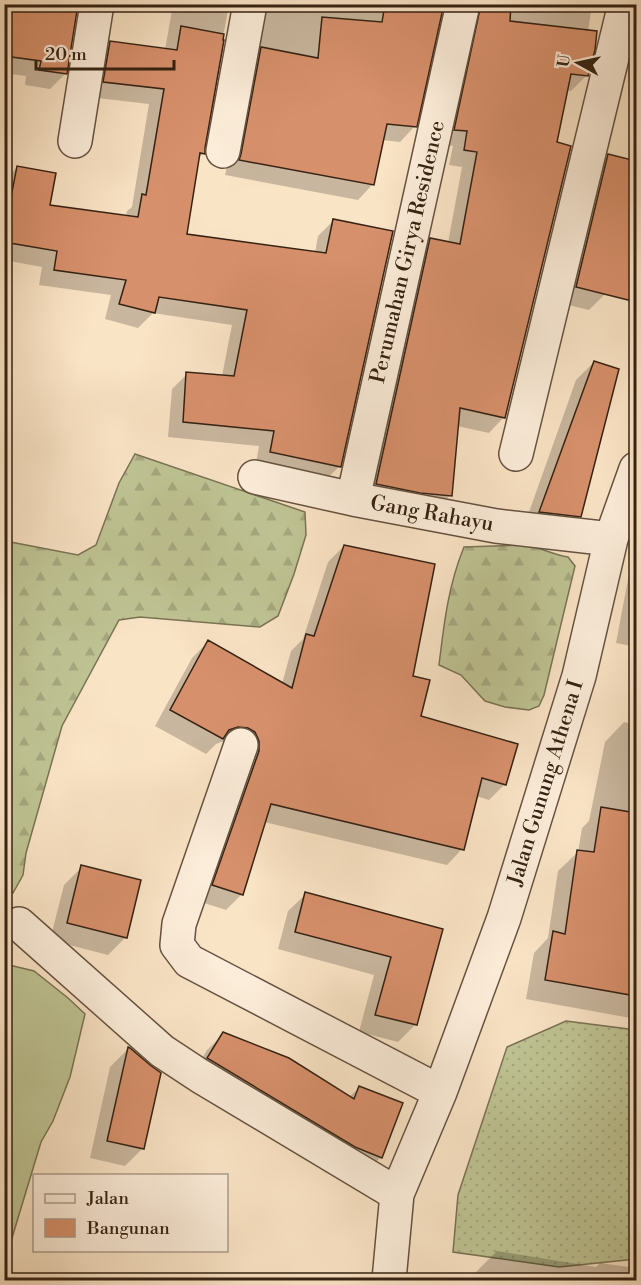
<svg xmlns="http://www.w3.org/2000/svg" width="641" height="1285" font-family="'Libre Bodoni',serif">
<style>
.grass{fill:#bfc494;stroke:#7a7354;stroke-width:1.5}
.forest{fill:url(#forest-firs);stroke:#7a7354;stroke-width:1.5}
.garden{fill:url(#garden-dots);stroke:#7a7354;stroke-width:1.5}
.shadow{fill:#0003}
.building{fill:#d7906c;stroke:#352213;stroke-width:1.5}
.lines{fill:none;stroke-linecap:round;stroke-linejoin:round}
.street-casing{stroke:#665240;stroke-width:36}
.street{stroke:#fcedda;stroke-width:33}
.labels{text-anchor:middle;dominant-baseline:central;stroke-width:6;stroke-linejoin:round;paint-order:stroke}
.street-label{font-size:21px;fill:#352213;stroke:#fcedda}
</style>
<defs>
<pattern id="forest-firs" width="22" height="20" patternUnits="userSpaceOnUse" patternTransform="scale(1.5)"><rect width="22" height="20" fill="#bfc494"/><path d="M5 1l3.5 6h-7zM16 11l3.5 6h-7z" fill="#a5a87f"/></pattern>
<pattern id="garden-dots" width="8" height="8" patternUnits="userSpaceOnUse" patternTransform="scale(1.5)"><rect width="8" height="8" fill="#bfc494"/><path d="M2 2h.1M6 6h.1" fill="none" stroke="#a5a87f" stroke-width="1.8" stroke-linecap="round"/></pattern>
</defs>
<rect width="100%" height="100%" fill="#fae4c6"/>
<filter id="stains"><feTurbulence type="fractalNoise" baseFrequency=".00333" numOctaves="4"/><feColorMatrix values="0 0 0 0 .2 0 0 0 0 .09 0 0 0 0 .02 0 0 0 .5 -.17"/></filter>
<radialGradient id="worn" r=".72"><stop offset=".6" stop-color="#630" stop-opacity="0"/><stop offset="1" stop-color="#630" stop-opacity=".3"/></radialGradient>
<path class="grass" d="M5 964 34 971 68 998 85 1014 70 1077 53 1121 41 1142 5 1261Z"/>
<path class="forest" d="M135 454 305 512 306 535 294 574 278 616 260 627 140 617 119 620 62 726 26 853 23 875 13 893 5 892V541L78 555 96 545 119 483Z
M525 545C540 547 553 555 568 557L575 566 544 695 539 706 529 710 505 707 485 701 461 675 439 665C444 624 448 586 464 547Z"/>
<path class="garden" d="M566 1021 636 1030V1259L559 1267 453 1252 458 1195 507 1047Z"/>
<path class="shadow" d="M4 4 65 74 50 89 25 85 26 76 4 73Z
M173 4H229L203 148V153L197 160 185 235 315 253 318 236 334 220 340 466 324 481 255 468 259 446 168 437 172 389 187 374 222 376 232 325 153 313 138 328 105 319 111 295 39 285 42 267 4 260V170L13 172 17 167 48 206 126 217 127 211 132 207 149 104 89 97 95 58 111 43 165 50Z
M245 4H442L415 126 400 142 382 140 373 184 358 200 225 175 226 171 254 23Z
M459 4H592L588 32 587 75 571 91 566 90 504 417 489 433 457 426 450 495 435 510 361 499 415 255 431 240 448 243 462 167 449 165 453 146 440 145Z
M608 156 636 162V224L623 221 605 294 589 310 560 303 592 172Z
M594 362 579 516 561 534 523 529 576 380Z
M636 537V647L616 643Z
M344 546 411 677 419 717 505 784 489 800 476 796 462 849 447 865 264 822 242 894 226 910 198 901 230 742H221L216 744 206 754 155 726 192 658 208 642 282 684 291 651 303 639 328 562Z
M624 722 636 725V1019L526 999 534 953 548 938 558 871 578 852 582 828 589 821 605 742Z
M82 867 126 937 108 955 50 940 64 885Z
M306 894 441 930 416 1024 398 1042 359 1032 374 975 278 949 288 911Z
M224 1034 349 1097 359 1088 381 1157 365 1173 192 1075 207 1050Z
M128 1049 143 1148 125 1166 90 1158 110 1067Z
M497 1251 596 1267 600 1263 636 1268V1280H471V1277Z"/>
<path class="building" d="M4 4H78L67 74 39 70 41 61 4 56Z
M385 4H444L417 127 387 124 374 185 239 160 241 154 261 47 318 58 322 17 382 22Z
M481 4H511L510 21 597 31 595 50 588 76 571 74 557 142 571 146 505 418 460 408 452 496 420 493 376 484 430 238 460 244 477 152 464 150 467 131 454 130Z
M181 26 224 34 223 40H224L205 148V154L200 153 187 234 326 253 333 219 393 231 341 467 270 452 274 431 183 422 186 372 234 376 247 310 159 297 155 313 119 304 126 280 54 270 57 251 4 242V233L17 166 56 173 50 205 138 217 142 194 146 195 164 89 103 82 110 41 177 50Z
M608 154 636 161V302L576 287Z
M594 361 619 369 581 517 539 512Z
M344 545 435 564 413 676 430 680 421 716 518 744 506 785 482 778 464 850 271 804 243 895 212 885 259 751V741L255 732 248 728 238 727 229 730 223 739 170 710 208 640 292 688 306 634 314 636Z
M601 807 636 813V905L631 945 636 946V996L545 980 553 931 565 934 577 850 594 852Z
M81 865 141 880 127 938 67 923Z
M305 892 443 929 417 1025 375 1015 391 957 295 932Z
M223 1032 289 1058 354 1099 359 1086 403 1103 382 1158 355 1147 207 1058Z
M128 1047 130 1048 150 1065 161 1073 144 1149 107 1141Z"/>
<g class="lines">
<defs>
<path id="street" d="M75 141 97 4
M223 151 250 4
M516 454 625 4
M255 477 353 499 496 526 611 539
M353 499 463 4
M241 745 179 924 177 945 189 961 440 1092
M19 924 162 1051 200 1076 397 1194
M389 1280 397 1194 440 1092 504 918 579 676 611 539 636 469"/>
</defs>
<use href="#street" class="street-casing"/>
<use href="#street" class="street"/>
</g>
<g class="labels">
<g class="street-label">
<text transform="translate(408 252) rotate(-77)">Perumahan Girya Residence</text>
<text transform="translate(432 514) rotate(10)">Gang Rahayu</text>
<text transform="translate(546 783) rotate(-73)">Jalan Gunung Athena I</text>
</g>
</g>
<rect width="641" height="1285" fill="none" stroke="#fae4c6" stroke-width="24"/>
<rect x="6" y="6" width="629" height="1273" fill="none" stroke="#352213" stroke-width="3"/>
<rect x="12" y="12" width="617" height="1261" fill="none" stroke="#352213" stroke-width="1.5"/>
<rect x="33" y="1174" width="195" height="78" fill="#fcedda" stroke="#ac9c8a" stroke-width="1.5"/>
<rect x="45" y="1194" width="30" height="9" fill="#fcedda" stroke="#ac9c8a" stroke-width="1.5"/>
<text x="87" y="1204" font-size="18" fill="#352213">Jalan</text>
<rect x="45" y="1219" width="30" height="18" fill="#d7906c" stroke="#ac9c8a" stroke-width="1.5"/>
<text x="87" y="1234" font-size="18" fill="#352213">Bangunan</text>
<g transform="translate(578 63) rotate(278)" stroke="#fcedda" stroke-width="4.5" paint-order="stroke">
<path d="M0-4.5L10 22L0 15L-10 22Z" fill="#352213"/>
<text y="-9" font-size="16" font-weight="bold" text-anchor="middle" fill="#352213">U</text>
</g>
<path d="M36 60v9h138v-9" fill="none" stroke="#352213" stroke-width="3"/>
<text x="45" y="60" font-size="18" fill="#352213" stroke="#fcedda" stroke-width="4.5" paint-order="stroke">20 m</text>
<rect width="100%" height="100%" filter="url(#stains)"/>
<rect width="100%" height="100%" fill="url(#worn)"/>
</svg>
